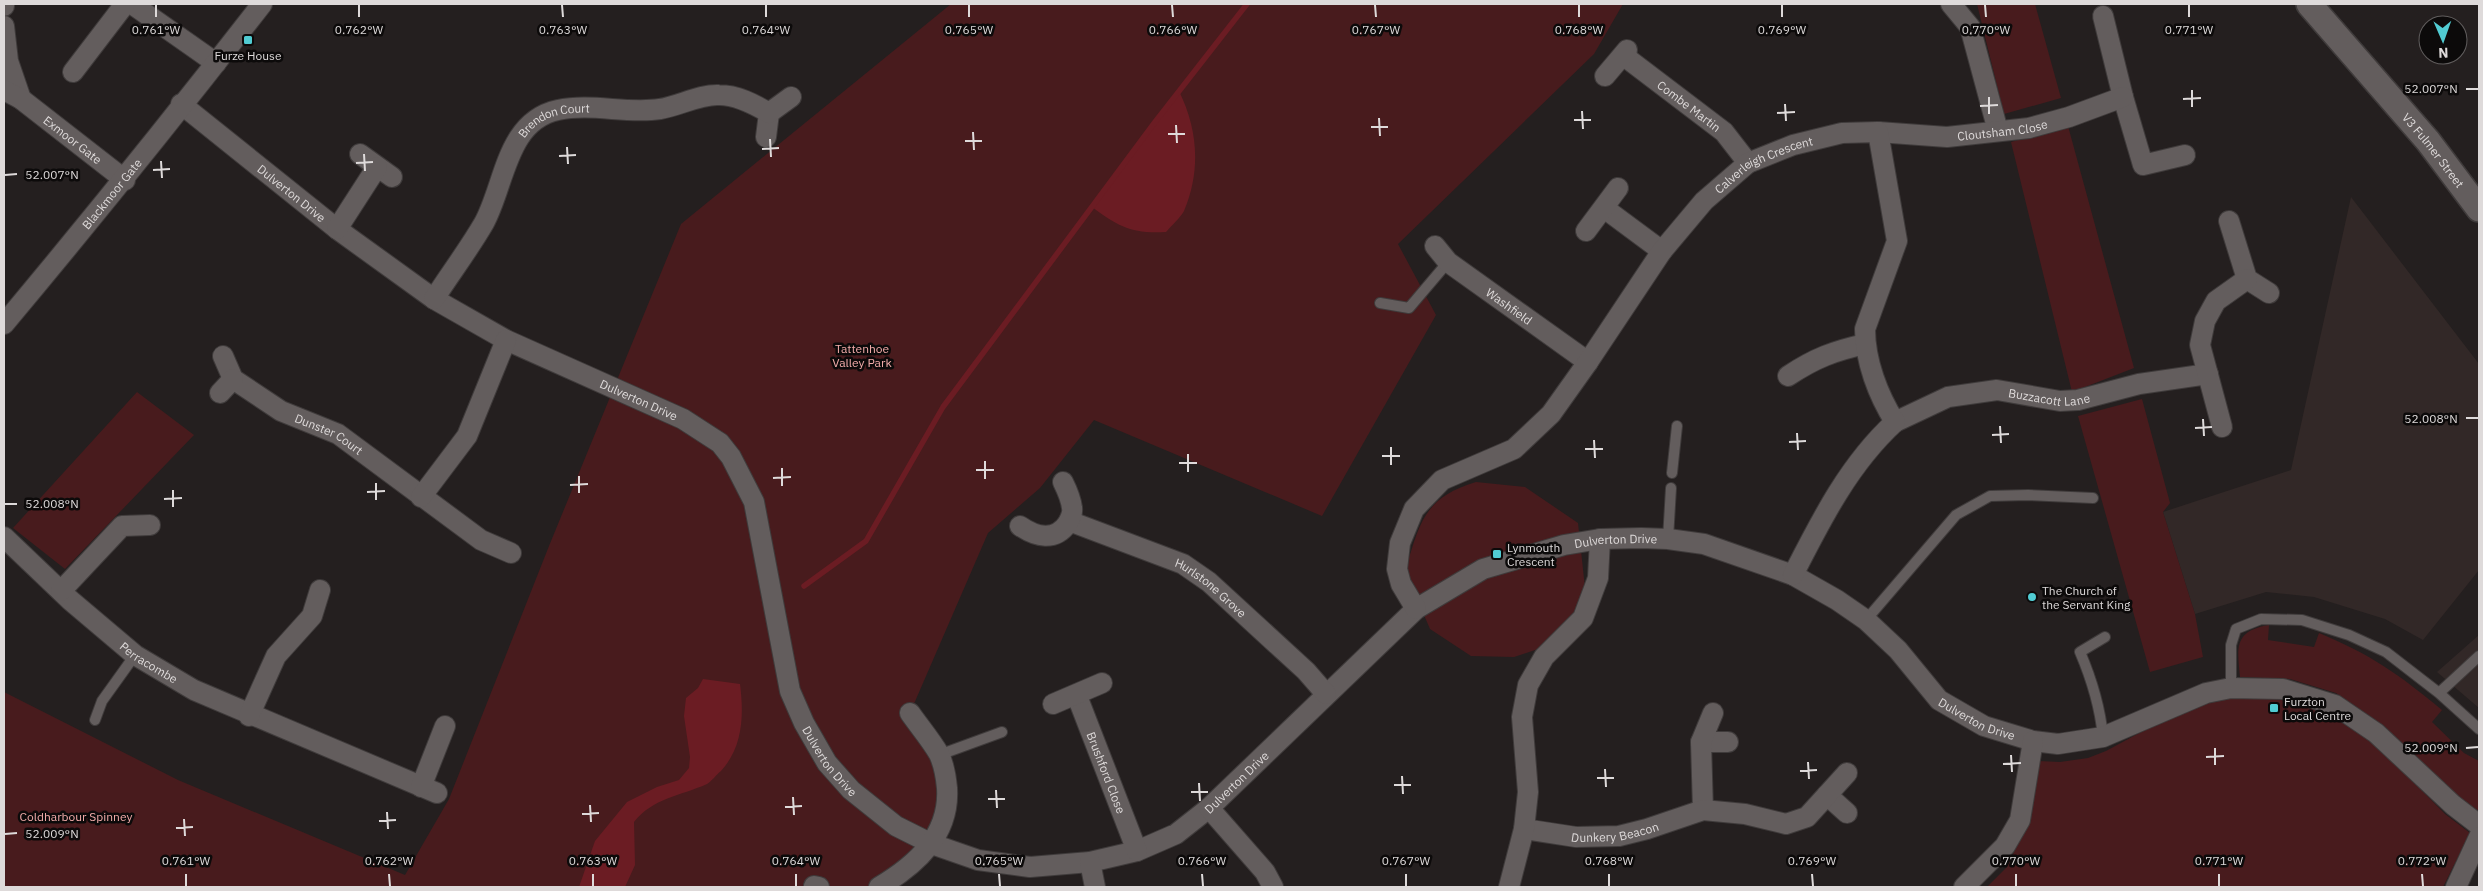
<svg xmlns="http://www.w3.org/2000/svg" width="2483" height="891" font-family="'IBM Plex Sans',sans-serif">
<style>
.built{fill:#322827}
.green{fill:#481b1d}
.water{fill:#6b1c23}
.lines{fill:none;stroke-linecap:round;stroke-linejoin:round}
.stream{stroke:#6b1c23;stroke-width:5.5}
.service-casing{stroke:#3f3b3b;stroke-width:12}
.minor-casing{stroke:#3f3b3b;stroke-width:22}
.tertiary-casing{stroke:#3f3b3b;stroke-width:28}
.service{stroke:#635d5d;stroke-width:10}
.minor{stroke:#635d5d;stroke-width:20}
.tertiary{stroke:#635d5d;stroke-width:25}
.ticks{fill:none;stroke:#dedada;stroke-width:2}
.poi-dot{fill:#51ccd3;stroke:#0c0a0a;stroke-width:2}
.labels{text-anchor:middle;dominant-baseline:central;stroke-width:5;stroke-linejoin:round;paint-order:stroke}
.poi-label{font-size:12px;fill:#dedada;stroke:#0c0a0a;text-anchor:start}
.street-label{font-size:12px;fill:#dedada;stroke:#0c0a0a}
.park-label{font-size:12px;fill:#f4adab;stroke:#0c0a0a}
.ticks-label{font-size:12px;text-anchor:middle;fill:#dedada;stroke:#0c0a0a;stroke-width:5;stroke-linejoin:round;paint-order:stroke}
</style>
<rect width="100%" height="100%" fill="#241f1f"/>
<path class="built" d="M2351 197 2479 364V570L2423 640 2385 619 2314 597 2266 592 2195 614 2163 512 2291 470Z
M2479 635V708L2437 672Z"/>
<path class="green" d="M951 4H1623L1594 54 1398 244 1436 315 1322 516 1094 420 1040 488 988 533 910 713 939 755 945 818 879 887H4V692L178 780 405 875 449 799 549 546 681 224Z
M1977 4H2035L2061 98 2004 114Z
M2068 126 2134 368 2072 392 2011 142Z
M137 392 194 435 65 569 13 528Z
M2142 399 2170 503 2163 512 2195 614 2203 657 2150 672 2078 416Z
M1476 482 1525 487 1578 523 1585 588 1571 620 1541 648 1514 657 1471 656 1430 629 1405 571C1420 523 1423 498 1476 482Z
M2269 625 2268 640 2314 647 2319 633C2370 654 2400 675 2442 710L2432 722 2464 753 2479 761V811L2450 793 2411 751 2374 719 2336 693 2290 679 2240 677C2237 647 2234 631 2269 625Z
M2221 697 2280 699 2331 713 2374 742 2445 814 2470 833 2443 887H1987L2007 867 2022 835 2038 761 2060 762 2088 758 2106 751 2195 703Z"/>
<path class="water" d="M1179 91C1198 130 1201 170 1184 211 1180 218 1172 225 1166 232 1132 234 1119 227 1092 207Z
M703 679 740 684C744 715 743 747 721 771 716 775 712 781 707 784 680 796 653 798 634 822L635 865 625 887H579L595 841 627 802 657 787 679 780 689 768 690 757 684 716 686 698 698 688Z"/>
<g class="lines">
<path class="stream" d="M804 586 866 541 943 407 1155 122 1247 4"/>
<defs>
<path id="service" d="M1380 303 1409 308 1448 262
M1672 473 1677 426
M1668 539 1671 488
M1866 620 1956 515 1990 496 2028 495 2093 498
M2231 688V645L2236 629 2261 619 2302 620 2349 635 2386 652 2439 693 2479 729
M2439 693 2479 656
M95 720 102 701 135 655
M2103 737C2100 706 2092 680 2080 652L2105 637
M939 755 1002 732"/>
<g id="minor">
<path d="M132 4 216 63"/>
<path d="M1951 4 1970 27 1998 131"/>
<path d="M4 6V4"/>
<path d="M2103 16 2123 97 2143 165 2185 155"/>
<path d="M4 26 8 61 21 99"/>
<path id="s1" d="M1624 56 1724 132 1748 163"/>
<path d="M73 72 125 4"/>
<path d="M1605 76 1627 50"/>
<path id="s2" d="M4 90 21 99 125 180"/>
<path id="s3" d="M181 104 337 229 434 299 506 340 683 419 720 443 731 457 754 502 790 691 804 723 827 763 851 790 896 826 932 844 978 860 1030 867 1090 862 1137 851 1176 834 1209 808 1416 609 1483 569 1564 545 1600 539 1641 538 1668 539 1704 544 1793 575 1837 600 1866 620 1898 650 1939 700 1984 726 2033 741 2058 744 2103 737 2206 693 2231 688 2283 689 2335 705 2376 733 2453 805 2479 825"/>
<path id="s4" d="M1878 132 1947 137 2029 128 2069 117 2123 97"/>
<path d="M766 137 769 113"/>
<path d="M360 154 392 177"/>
<path d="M1604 208 1662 251"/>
<path d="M2229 221 2247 279 2269 293"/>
<path d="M337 229 377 167"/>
<path d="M1586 231 1618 188"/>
<path id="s5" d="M1435 246 1448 262 1588 362"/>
<path id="s6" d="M434 299C450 274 469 249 484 223 505 185 506 121 558 110 591 103 627 114 660 109 679 106 700 94 719 95 737 95 754 104 769 113L791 97"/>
<path id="s7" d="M4 324C92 219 178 112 262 4"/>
<path id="s8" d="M223 356 233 379 281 411 338 434 481 540 511 553"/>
<path d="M1788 376C1815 358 1834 351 1865 344"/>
<path d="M220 393 233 379"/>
<path id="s9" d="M1895 422 1948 397 1997 390 2060 401 2078 400 2139 384 2208 374"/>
<path d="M2222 427 2200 345 2205 321 2216 301 2247 279"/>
<path d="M421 497 467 436 506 340"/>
<path id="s10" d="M1069 521 1183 564 1209 582 1306 671 1326 694"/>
<path d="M1020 526C1036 537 1055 542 1068 523 1070 519 1073 513 1072 508 1071 499 1067 490 1063 482"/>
<path id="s11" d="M4 537 70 600 135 655 194 690 437 793"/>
<path d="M61 591 122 526 150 525"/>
<path id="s12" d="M1416 609 1401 584 1397 569 1400 543 1414 509 1442 480 1514 449 1551 414 1588 362 1662 251 1704 201 1748 163 1793 145 1842 133 1878 132 1897 241 1865 329C1865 361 1878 395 1895 422 1849 464 1821 520 1793 575"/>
<path id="s13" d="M1077 696 1137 851"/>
<path d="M1053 704 1102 683"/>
<path d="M249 716 276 656 312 616 320 590"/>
<path d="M1701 742H1728"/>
<path d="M421 787 445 726"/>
<path d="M1827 795 1847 813"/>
<path d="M1209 808 1265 872 1273 887"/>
<path d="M1703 810 1701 742 1713 713"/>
<path id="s14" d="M1524 829 1576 837 1619 836 1647 829 1703 810 1745 814 1786 824 1807 817 1847 773"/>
<path d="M1090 862 1095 887"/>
<path d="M814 886 819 887"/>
<path d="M879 887C916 865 950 835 947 788 946 777 944 765 939 754 931 740 919 726 910 713"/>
<path d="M1509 887 1524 829 1528 792 1522 717 1528 685 1544 657 1583 618 1598 578 1600 539"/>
<path d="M1964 887 2005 846 2020 820 2033 741"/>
<path d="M2456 887 2479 837"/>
</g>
<g id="tertiary">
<path id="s15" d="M2309 4 2428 141 2479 209"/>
</g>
</defs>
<use href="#service" class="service-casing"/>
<use href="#minor" class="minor-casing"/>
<use href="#tertiary" class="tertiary-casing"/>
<use href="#service" class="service"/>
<use href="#minor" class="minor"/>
<use href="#tertiary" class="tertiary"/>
</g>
<path class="ticks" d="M156 5V17M359 5V17M562 5 563 17M766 5V17M969 5V17M1172 5 1173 17M1375 5 1376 17M1579 5V17M1782 5V17M1985 5 1986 17M2189 5V17M2466 89H2478M2192 90V107M1989 97V114M2183 99 2201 98M1785 104 1786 121M1980 106 1998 105M1582 111 1583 129M1777 113 1795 112M1379 118 1380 136M1574 120H1591M1176 125 1177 143M1371 127H1388M973 132 974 150M1168 134H1185M770 139 771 157M965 141H982M567 147 568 164M762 149 779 148M364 154 365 171M559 156 576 155M161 161 162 178M356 163 373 162M153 170 170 169M5 175 17 174M2466 418H2478M2203 419 2204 436M2000 426 2001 443M2195 428 2212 427M1797 433 1798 450M1992 435 2009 434M1594 440 1595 458M1789 442 1806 441M1391 447V465M1585 449H1603M1188 454V472M1382 456H1400M985 461V479M1179 463H1197M782 468V486M976 470H994M579 476V493M773 478 791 477M376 483V500M570 485 588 484M173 490V507M367 492 385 491M164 499 182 498M5 504H17M2215 748V765M2466 748 2478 747M2011 755 2012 772M2206 757 2224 756M1808 762 1809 779M2003 764 2021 763M1605 769 1606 787M1800 771 1817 770M1402 776 1403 794M1597 778H1614M1199 783 1200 801M1394 785H1411M996 790 997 808M1191 792H1208M793 797 794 815M988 799H1005M590 805 591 822M785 807 802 806M387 812 388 829M582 814 599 813M184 819 185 836M379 821 396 820M176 828 193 827M5 834 17 833M186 874V886M389 874 390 886M593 874V886M796 874V886M999 874 1000 886M1202 874 1203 886M1406 874V886M1609 874V886M1812 874 1813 886M2016 874V886M2219 874V886M2422 874 2423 886"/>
<g class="poi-dot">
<rect x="243" y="35" width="10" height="10" rx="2.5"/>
<rect x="1492" y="549" width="10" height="10" rx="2.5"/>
<circle cx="2032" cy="597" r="5"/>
<rect x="2269" y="703" width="10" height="10" rx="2.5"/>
</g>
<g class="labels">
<g class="poi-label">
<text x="248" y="55" text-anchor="middle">Furze House</text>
<text x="1507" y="547">Lynmouth<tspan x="1507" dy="14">Crescent</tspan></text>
<text x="2042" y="590">The Church of<tspan x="2042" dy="14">the Servant King</tspan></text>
<text x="2284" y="701">Furzton<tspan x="2284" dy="14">Local Centre</tspan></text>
</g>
<g class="street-label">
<text stroke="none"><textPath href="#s1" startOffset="82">Combe Martin</textPath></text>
<text stroke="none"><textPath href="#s6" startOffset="225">Brendon Court</textPath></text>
<text stroke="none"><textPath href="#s4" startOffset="125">Cloutsham Close</textPath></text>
<text stroke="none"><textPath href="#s2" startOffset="85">Exmoor Gate</textPath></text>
<text stroke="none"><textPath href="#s15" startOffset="192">V3 Fulmer Street</textPath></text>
<text stroke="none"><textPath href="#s12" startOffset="611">Calverleigh Crescent</textPath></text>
<text stroke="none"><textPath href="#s3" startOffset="142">Dulverton Drive</textPath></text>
<text stroke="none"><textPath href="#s7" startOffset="169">Blackmoor Gate</textPath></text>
<text stroke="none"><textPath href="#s5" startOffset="96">Washfield</textPath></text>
<text stroke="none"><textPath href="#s9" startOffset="161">Buzzacott Lane</textPath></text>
<text stroke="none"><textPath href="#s3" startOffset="548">Dulverton Drive</textPath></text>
<text stroke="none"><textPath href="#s8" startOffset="136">Dunster Court</textPath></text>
<text stroke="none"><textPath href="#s3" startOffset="1912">Dulverton Drive</textPath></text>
<text stroke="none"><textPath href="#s10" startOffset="158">Hurlstone Grove</textPath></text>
<text stroke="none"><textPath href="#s11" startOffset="192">Perracombe</textPath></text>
<text stroke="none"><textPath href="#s3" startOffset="2332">Dulverton Drive</textPath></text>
<text stroke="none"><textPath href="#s3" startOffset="982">Dulverton Drive</textPath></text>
<text stroke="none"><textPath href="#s13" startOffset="82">Brushford Close</textPath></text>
<text stroke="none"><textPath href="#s3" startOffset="1448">Dulverton Drive</textPath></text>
<text stroke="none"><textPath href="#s14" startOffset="92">Dunkery Beacon</textPath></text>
</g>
<g class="park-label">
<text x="862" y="348">Tattenhoe<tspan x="862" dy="14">Valley Park</tspan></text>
<text x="76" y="816">Coldharbour Spinney</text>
</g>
</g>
<g class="ticks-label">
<text x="156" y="34">0.761°W</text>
<text x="359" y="34">0.762°W</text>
<text x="563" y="34">0.763°W</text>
<text x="766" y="34">0.764°W</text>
<text x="969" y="34">0.765°W</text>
<text x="1173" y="34">0.766°W</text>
<text x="1376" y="34">0.767°W</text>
<text x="1579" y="34">0.768°W</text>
<text x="1782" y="34">0.769°W</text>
<text x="1986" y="34">0.770°W</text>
<text x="2189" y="34">0.771°W</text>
<text x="2431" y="93">52.007°N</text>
<text x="52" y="179">52.007°N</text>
<text x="2431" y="423">52.008°N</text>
<text x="52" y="508">52.008°N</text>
<text x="2431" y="752">52.009°N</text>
<text x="52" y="838">52.009°N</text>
<text x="186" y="865">0.761°W</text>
<text x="389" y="865">0.762°W</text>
<text x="593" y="865">0.763°W</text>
<text x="796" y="865">0.764°W</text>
<text x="999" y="865">0.765°W</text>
<text x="1202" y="865">0.766°W</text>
<text x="1406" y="865">0.767°W</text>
<text x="1609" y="865">0.768°W</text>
<text x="1812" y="865">0.769°W</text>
<text x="2016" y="865">0.770°W</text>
<text x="2219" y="865">0.771°W</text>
<text x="2422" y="865">0.772°W</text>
</g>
<rect width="2483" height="891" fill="none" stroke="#dedada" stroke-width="10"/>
<g transform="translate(2443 40) rotate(178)"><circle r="24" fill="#0c0a0a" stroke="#605d5d"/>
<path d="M0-4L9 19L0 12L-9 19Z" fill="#51ccd3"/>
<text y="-8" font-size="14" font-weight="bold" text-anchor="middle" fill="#dedada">N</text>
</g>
</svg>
